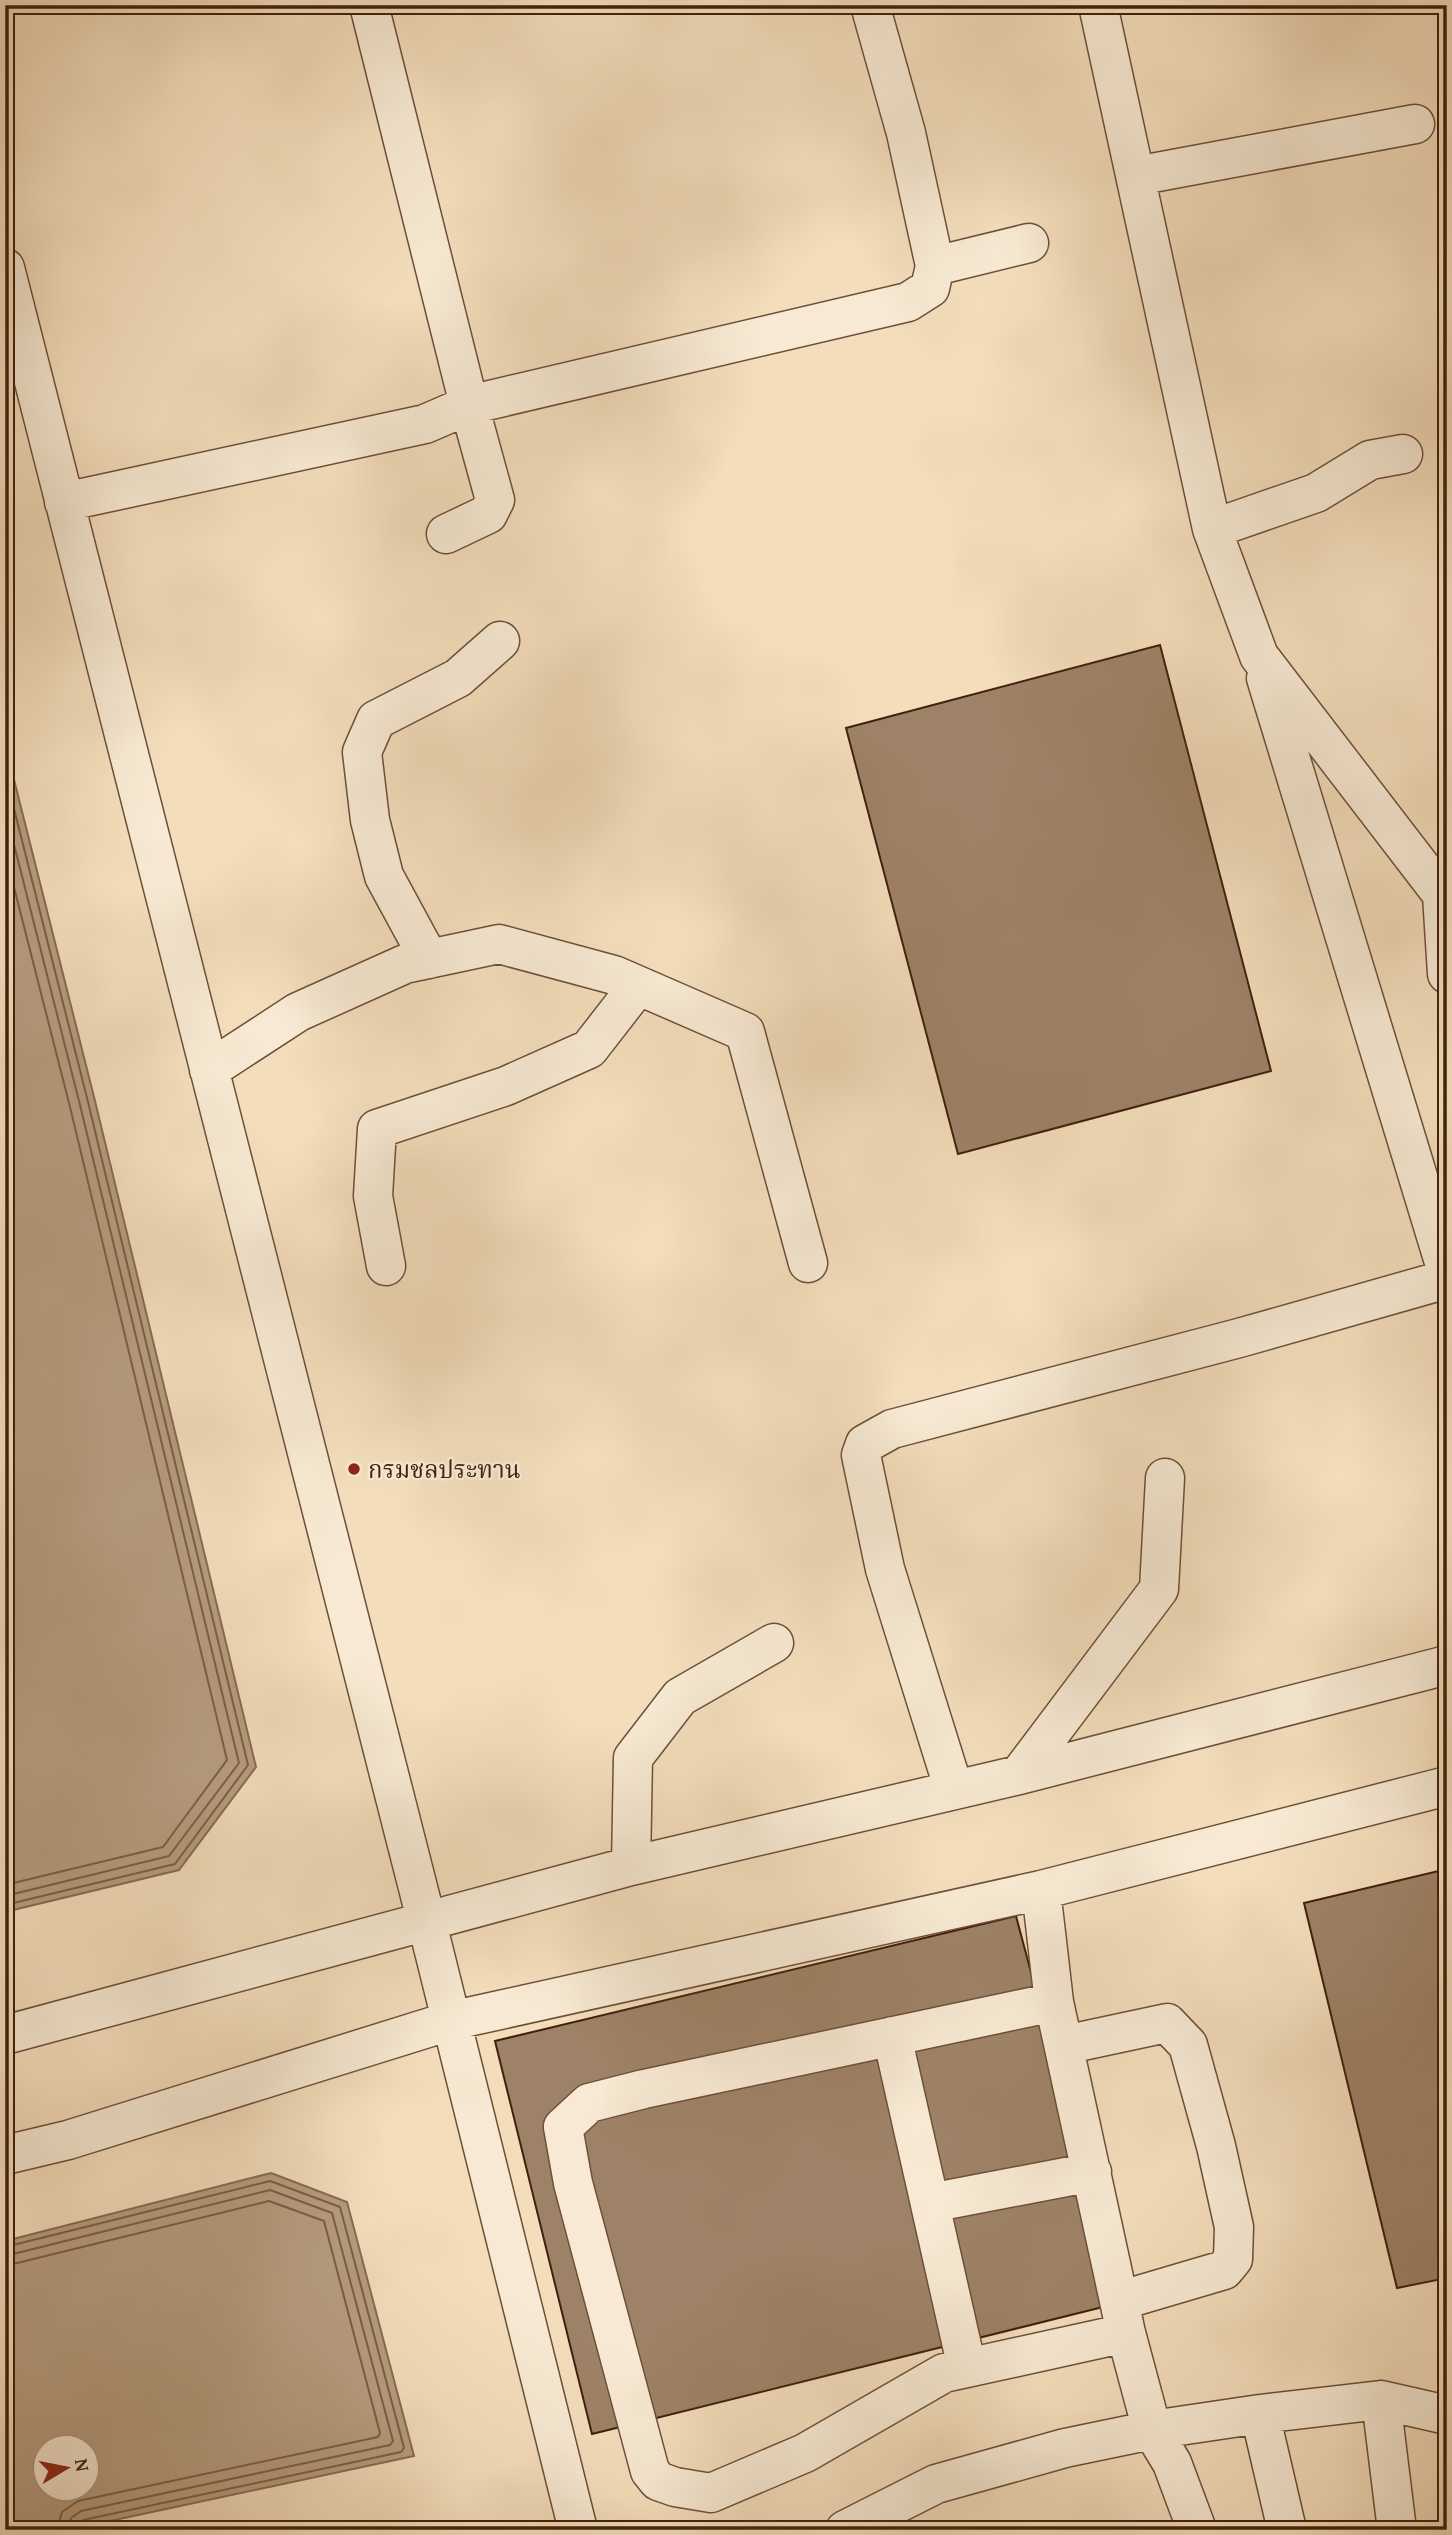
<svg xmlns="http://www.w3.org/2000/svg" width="1452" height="2535" font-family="'Gentium Book Plus','Noto Serif Thai',serif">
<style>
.water{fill:#b69d80;stroke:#876b52;stroke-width:2;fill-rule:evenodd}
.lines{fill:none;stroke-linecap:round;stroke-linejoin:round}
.shore{stroke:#7c5e46;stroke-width:2}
.building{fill:#9e8267;stroke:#41200d;stroke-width:2}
.minor-casing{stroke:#6e4f38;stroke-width:41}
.minor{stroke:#f7e9d3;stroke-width:38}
.poi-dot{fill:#8f2418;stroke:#f7e9d3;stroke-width:2.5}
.labels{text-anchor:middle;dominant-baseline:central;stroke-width:5;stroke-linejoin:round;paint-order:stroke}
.poi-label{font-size:24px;fill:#41200d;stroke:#f7e9d3;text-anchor:start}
</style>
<rect width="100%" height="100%" fill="#f3ddbb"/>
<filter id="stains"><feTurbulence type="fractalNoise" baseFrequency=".00286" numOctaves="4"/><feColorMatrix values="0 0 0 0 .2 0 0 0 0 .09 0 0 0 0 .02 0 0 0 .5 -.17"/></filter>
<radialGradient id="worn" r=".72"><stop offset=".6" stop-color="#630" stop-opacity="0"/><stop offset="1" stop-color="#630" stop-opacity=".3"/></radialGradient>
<path class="water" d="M5 744 95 1101 256 1767 179 1870 5 1912Z
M271 2173 347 2202 414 2456 68 2530H5V2241ZM46 2448H88V2490H46Z"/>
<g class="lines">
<path class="shore" d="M5 773 88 1102 248 1765 175 1864 5 1905
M5 809 80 1105 239 1763 169 1856 5 1896
M5 852 70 1107 227 1760 163 1847 5 1885
M5 2247 270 2181 340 2207 404 2448 401 2452 83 2520 78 2524 76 2530
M5 2256 270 2190 332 2213 393 2441 390 2445 81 2511 71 2518 68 2530
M5 2266 269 2201 324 2221 380 2433 378 2437 78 2501 62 2512 57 2530"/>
</g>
<path class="building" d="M1160 645 1271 1071 958 1154 846 728Z
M1447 1869V2278L1397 2288 1304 1903Z
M1016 1916 1119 2303 592 2434 495 2041Z"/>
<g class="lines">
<defs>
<path id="minor" d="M1098 5 1212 529 1259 656 1447 901
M1136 176 1415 124
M935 266 1029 243
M5 268 427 1923 578 2530
M64 502 425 424 469 405 369 5
M1212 529 1316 493 1370 460 1403 454
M446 534 488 514 495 500 469 405 908 302 930 288 935 266 906 133 870 5
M1266 678 1447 1272
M1442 895 1447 974
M429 959 384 876 370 820 362 752 376 720 458 678 500 641
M209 1070 298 1012 405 964 499 944 614 975 745 1032 808 1263
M386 1266 373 1196 377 1129 506 1086 589 1049 638 986
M1019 1775 1159 1589 1165 1478
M954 1790 885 1569 861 1455 865 1444 892 1429 1239 1338 1447 1279
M631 1866 633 1758 680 1697 774 1643
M1041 1890 1447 1786
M1054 2002 644 2089 589 2103 563 2127 573 2183 650 2471 658 2481 675 2487 711 2493 805 2453 944 2373 1126 2333
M5 2035 631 1866 1019 1775 1447 1665
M892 2036 967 2368
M1064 2045 1167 2023 1188 2045 1216 2146 1234 2227 1233 2259 1224 2270 1119 2301
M5 2155 68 2140 450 2021 1041 1890 1054 2002 1126 2333 1152 2430 1260 2414 1381 2400 1447 2415
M930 2203 1092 2172
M1381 2400 1397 2530
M1260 2414 1287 2530
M845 2530 936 2484 1065 2448 1152 2430 1172 2463 1197 2530"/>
</defs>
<use href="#minor" class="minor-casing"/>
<use href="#minor" class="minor"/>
</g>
<circle class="poi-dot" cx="354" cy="1469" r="7"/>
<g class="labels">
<g class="poi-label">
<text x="368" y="1469">กรมชลประทาน</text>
</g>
</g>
<rect width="1452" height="2535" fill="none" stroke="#f3ddbb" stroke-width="28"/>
<rect x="7" y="7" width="1438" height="2521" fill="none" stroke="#41200d" stroke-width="3.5"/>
<rect x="14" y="14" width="1424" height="2507" fill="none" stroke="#41200d" stroke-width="2"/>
<g transform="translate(66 2468) rotate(80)"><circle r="33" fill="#f7e9d3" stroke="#ae9984" stroke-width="2"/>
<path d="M0-5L12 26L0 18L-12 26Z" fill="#8f2418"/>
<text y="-10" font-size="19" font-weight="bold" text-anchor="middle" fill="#41200d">N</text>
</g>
<rect width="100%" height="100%" filter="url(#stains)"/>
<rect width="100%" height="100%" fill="url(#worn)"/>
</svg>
